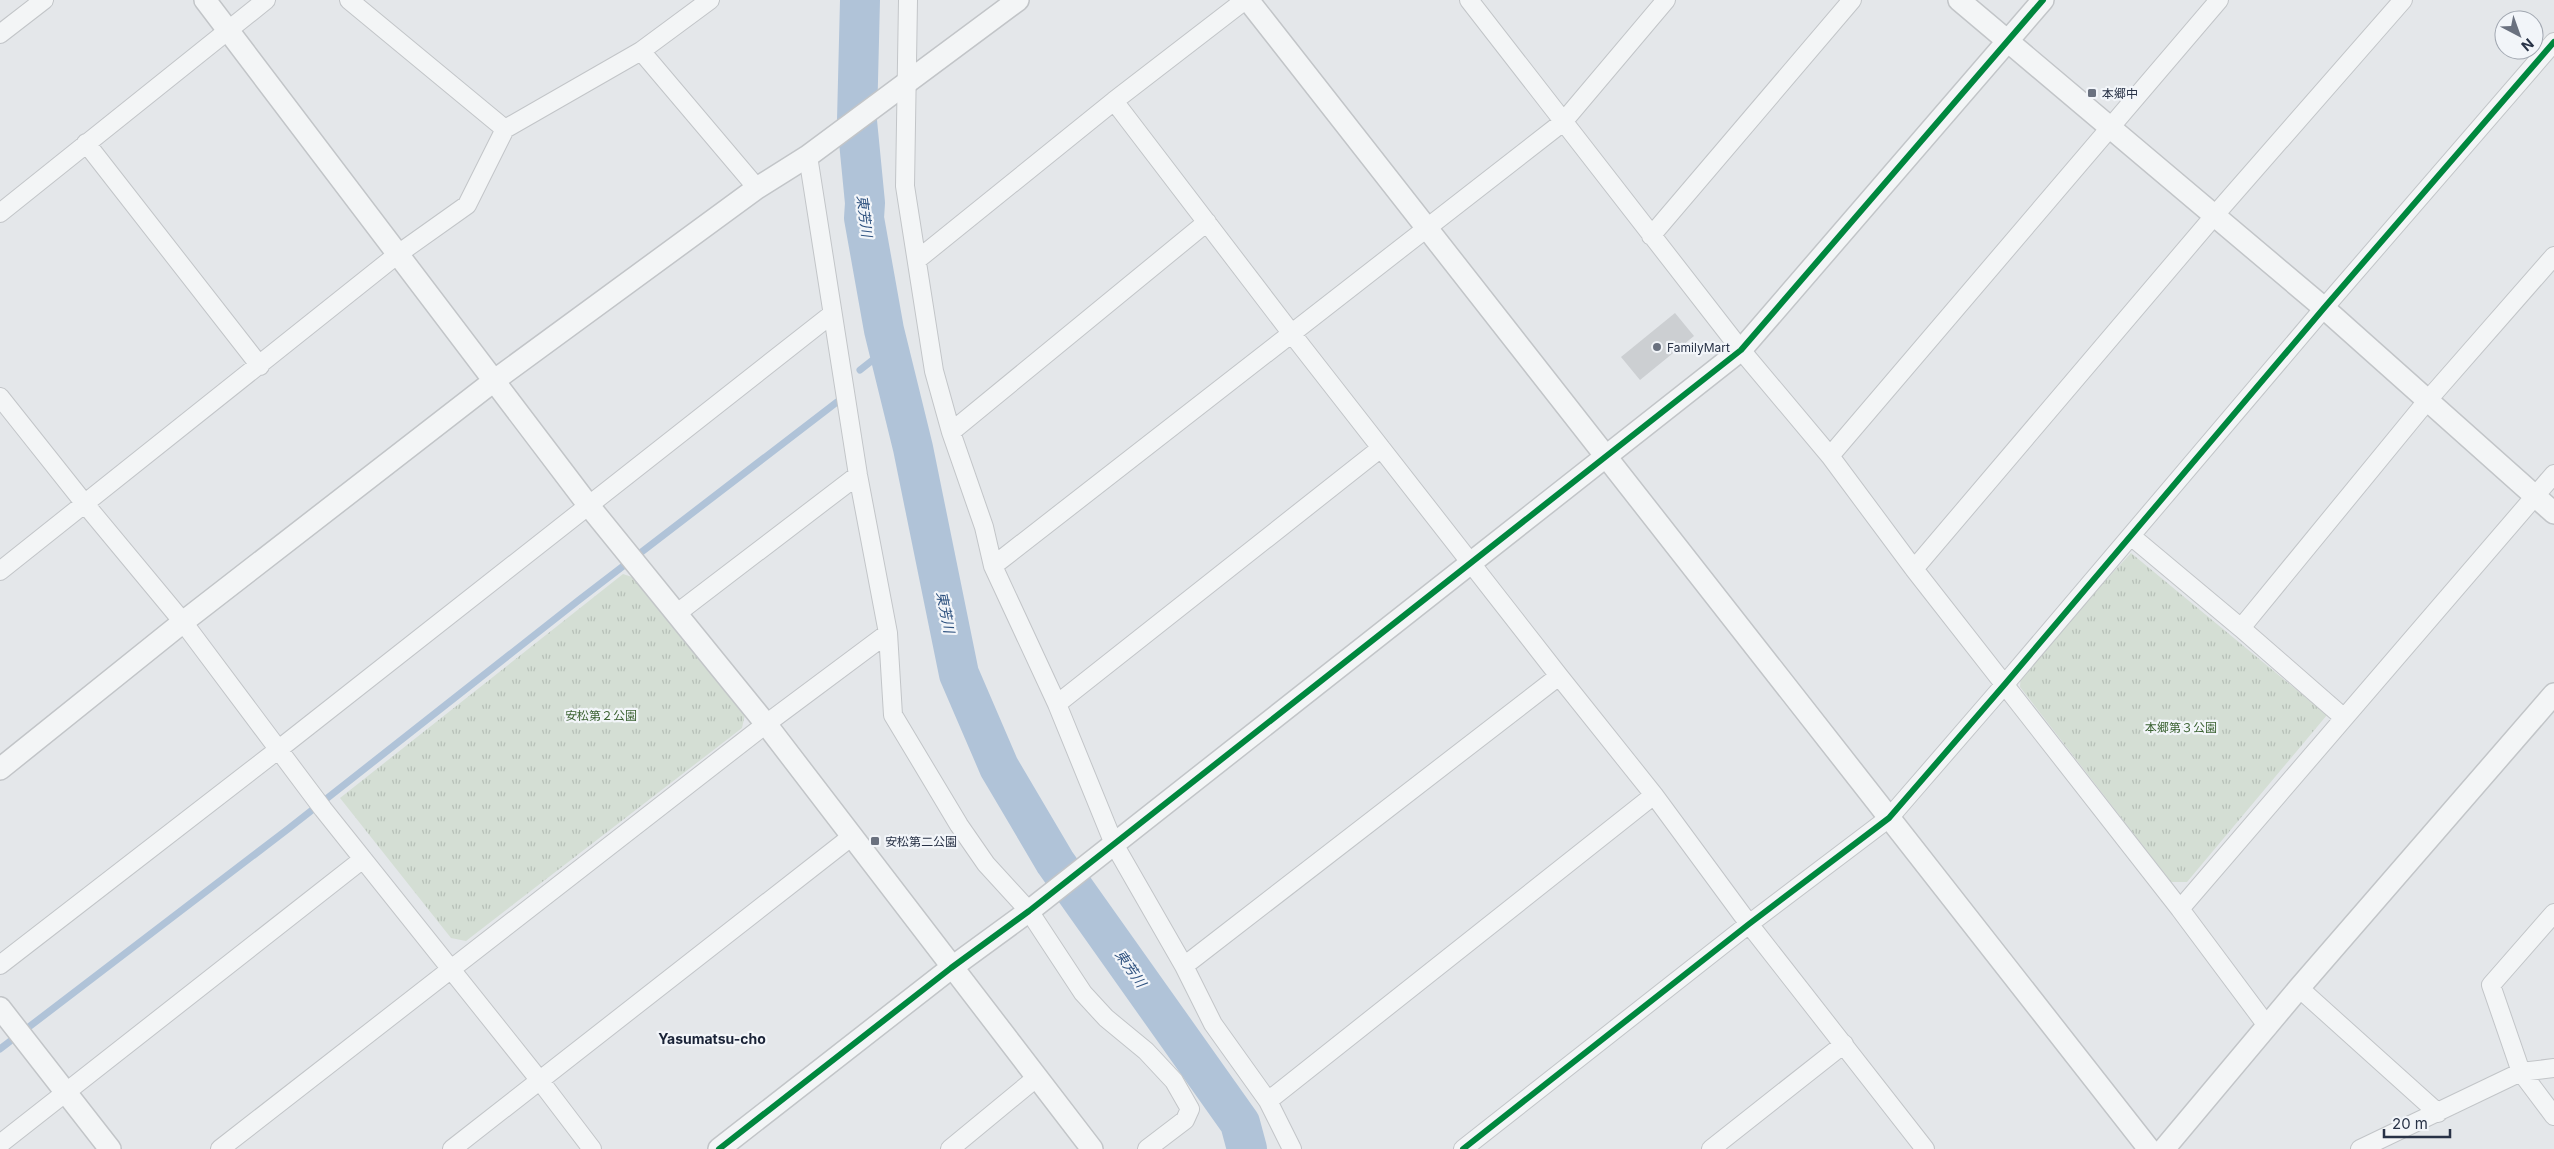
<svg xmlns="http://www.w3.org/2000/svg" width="2554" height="1149" font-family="Inter,'Noto Sans JP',sans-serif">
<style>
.park{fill:url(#park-tufts)}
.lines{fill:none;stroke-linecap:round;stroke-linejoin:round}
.stream{stroke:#b0c3d8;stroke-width:7}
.river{stroke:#b0c3d8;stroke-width:40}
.building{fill:#cccfd2}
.minor-casing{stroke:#c2c5c8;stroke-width:20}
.tertiary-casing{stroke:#c2c5c8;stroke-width:24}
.minor{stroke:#f3f5f6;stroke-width:18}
.tertiary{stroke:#f3f5f6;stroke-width:21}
.cycleway-casing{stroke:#f2f5f9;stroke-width:9}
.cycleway{stroke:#00873e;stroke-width:6}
.poi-dot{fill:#6a717f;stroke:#f2f5f9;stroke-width:2}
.labels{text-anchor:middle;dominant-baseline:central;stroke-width:4.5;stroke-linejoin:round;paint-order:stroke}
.poi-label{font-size:12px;fill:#283246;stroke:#f2f5f9;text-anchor:start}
.park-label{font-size:12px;fill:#3c6333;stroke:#f2f5f9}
.water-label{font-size:14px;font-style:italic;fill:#2d517f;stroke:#f2f5f9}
.neighbourhood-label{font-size:14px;font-weight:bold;fill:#1a2337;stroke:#f2f5f9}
</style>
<defs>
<pattern id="park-tufts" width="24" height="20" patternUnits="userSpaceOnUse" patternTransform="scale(1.25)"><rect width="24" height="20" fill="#d4ded4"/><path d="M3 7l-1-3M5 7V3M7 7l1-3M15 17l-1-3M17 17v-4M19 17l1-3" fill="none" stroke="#b6bfb7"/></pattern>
</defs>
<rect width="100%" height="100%" fill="#e4e7ea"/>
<path class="park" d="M2131 553 2327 715 2187 882H2171L2020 687 2021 672Z
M623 574 638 579 745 714 742 728 466 941 451 938 340 798Z"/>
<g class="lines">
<path class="stream" d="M860 370 888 348
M0 1049 288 829 579 600 837 402"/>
<path class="river" d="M860 0 857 121 865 203 864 218 884 330 913 448 959 674 999 767 1055 862 1240 1123 1247 1149"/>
</g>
<path class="building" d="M1675 313 1694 336 1640 380 1621 357Z"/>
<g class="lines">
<defs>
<path id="minor" d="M349 0 505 129
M908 0 905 186 934 371 951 432 984 527 993 566 1057 704 1114 844 1184 966 1213 1024 1268 1101 1292 1149
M1469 0 1741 350 1830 456 1914 569 2180 909 2268 1027
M0 34 44 0
M641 51 757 188
M1114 101 1292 334 1559 676 1654 795 1749 924 1925 1149
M86 143 260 366
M808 156 858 475 888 633 893 715 959 825 986 864 1029 911 1083 993 1106 1018 1146 1051 1174 1081 1190 1109 1185 1120 1147 1149
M0 213 266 0
M1651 236 1852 0
M917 260 1114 101 1245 0
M0 397 85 504 183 622 323 809 541 1082 592 1149
M951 432 1207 222
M1830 456 2219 0
M2131 536 2241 628 2427 401 2554 256
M993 566 1563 122 1666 0
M1914 569 2214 216 2403 0
M0 571 398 254 467 205 505 129 641 51 710 0
M676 614 858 475
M2241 628 2343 717
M1057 704 1381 448
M2180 909 2554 474
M2554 913 2491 985 2521 1072 2554 1116
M0 965 279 749 832 314
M1184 966 1559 676
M2299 988 2438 1113
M1268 1101 1654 795
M0 1144 363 859
M220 1149 766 724 888 633
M452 1149 851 837
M950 1149 1036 1078
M1463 1149 1749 924 1889 818 2005 684 2324 308 2554 42
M1711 1149 1844 1044
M2360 1149 2521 1072 2554 1068"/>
<path id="tertiary" d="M205 0 589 506 766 724 1092 1149
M1248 0 2149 1149
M1959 0 2324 308 2554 513
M0 769 183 622 495 380 757 188 808 156 1018 0
M0 1008 110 1149
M719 1149 951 968 1029 911 1741 350 2043 0
M2164 1149 2299 988 2554 694"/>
</defs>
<use href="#minor" class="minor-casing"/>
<use href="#tertiary" class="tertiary-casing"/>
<use href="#minor" class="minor"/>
<use href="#tertiary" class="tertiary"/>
<defs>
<path id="cycleway" d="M719 1149 951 968 1029 911 1741 350 2043 0
M1463 1149 1749 924 1889 818 2005 684 2324 308 2554 42"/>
</defs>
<use href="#cycleway" class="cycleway-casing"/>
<use href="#cycleway" class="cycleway"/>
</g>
<g class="poi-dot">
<rect x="2087" y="88" width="10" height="10" rx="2.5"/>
<circle cx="1657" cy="347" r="5"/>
<rect x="870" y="836" width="10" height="10" rx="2.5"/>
</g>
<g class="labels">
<g class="poi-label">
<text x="2102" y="93">本郷中</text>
<text x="1667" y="347">FamilyMart</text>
<text x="885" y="841">安松第二公園</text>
</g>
<g class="park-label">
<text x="601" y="715">安松第２公園</text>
<text x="2181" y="727">本郷第３公園</text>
</g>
<g class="water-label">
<text transform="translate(865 216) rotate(83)">東芳川</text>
<text transform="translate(946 612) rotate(79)">東芳川</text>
<text transform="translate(1131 968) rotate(55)">東芳川</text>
</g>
<g class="neighbourhood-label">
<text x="712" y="1038">Yasumatsu-cho</text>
</g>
</g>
<g transform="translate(2519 35) rotate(139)"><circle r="24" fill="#f2f5f9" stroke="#a1a7b1"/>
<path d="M0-4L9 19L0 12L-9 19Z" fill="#6a717f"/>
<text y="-8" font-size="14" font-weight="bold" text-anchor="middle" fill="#283246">N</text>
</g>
<path d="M2384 1129v8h66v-8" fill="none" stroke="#283246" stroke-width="2.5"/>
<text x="2392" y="1129" font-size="15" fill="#283246" stroke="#f2f5f9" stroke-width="4" paint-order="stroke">20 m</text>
</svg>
